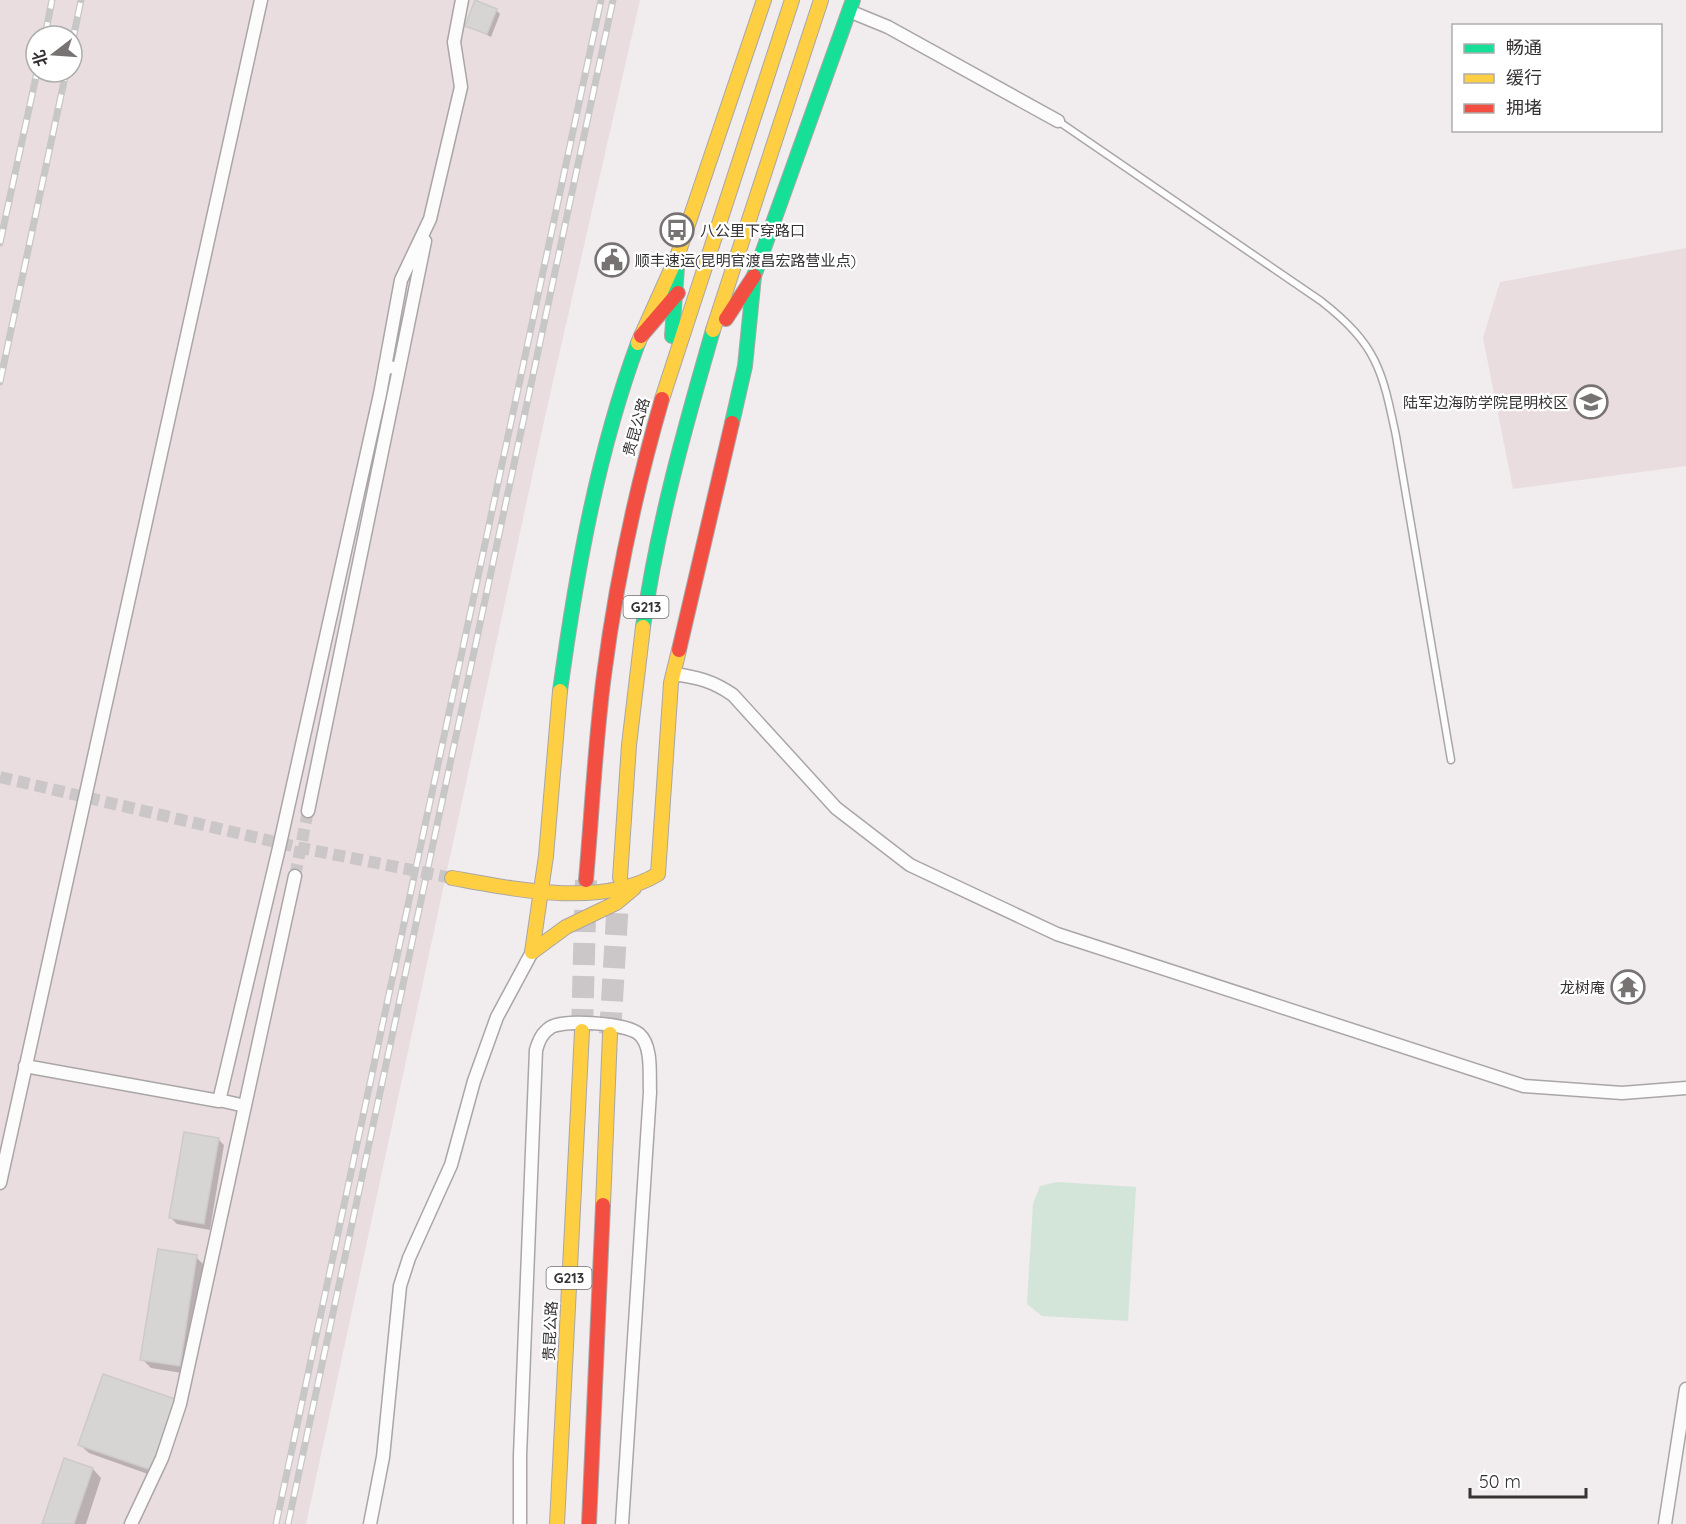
<svg xmlns="http://www.w3.org/2000/svg" width="1686" height="1524" font-family="Quicksand,'Noto Sans SC',sans-serif">
<style>
.built{fill:#e9dddf;fill-rule:evenodd}
.green{fill:#d3e5d8}
.shadow{fill:#0003}
.building{fill:#d7d4d4;stroke:#cdcaca;stroke-width:1.5}
.lines{fill:none;stroke-linecap:round;stroke-linejoin:round}
.street-tunnel{stroke:#cbc7c8;stroke-width:12;stroke-dasharray:12 6;stroke-linecap:butt}
.highway-tunnel{stroke:#cbc7c8;stroke-width:22;stroke-dasharray:22 11;stroke-linecap:butt}
.lane-casing{stroke:#aaa6a7;stroke-width:9}
.street-casing{stroke:#aaa6a7;stroke-width:15}
.fast-casing{stroke:#aaa6a7;stroke-width:16}
.slow-casing{stroke:#aaa6a7;stroke-width:16}
.jam-casing{stroke:#aaa6a7;stroke-width:16}
.lane{stroke:#fdfcfc;stroke-width:6}
.street{stroke:#fdfcfc;stroke-width:12}
.fast{stroke:#16e098;stroke-width:14}
.slow{stroke:#ffcf43;stroke-width:14}
.jam{stroke:#f24e42;stroke-width:14}
.rail-casing{stroke:#c7c7c7;stroke-width:7}
.rail{stroke:#fff;stroke-width:4.5;stroke-dasharray:14;stroke-linecap:butt}
.labels{text-anchor:middle;dominant-baseline:central;stroke-width:4.5;stroke-linejoin:round;paint-order:stroke}
.shield{fill:#fff;stroke:#727070;stroke-width:1.5}
.shield-label{font-size:14px;font-weight:bold;fill:#353232}
.poi-label{font-size:15px;fill:#353232;stroke:#fff;text-anchor:start}
.street-label{font-size:15px;fill:#353232;stroke:#fff}
</style>
<rect width="100%" height="100%" fill="#f1eced"/>
<path class="built" d="M0 0H640L546 412 306 1524H0ZM36 36H72V72H36Z
M1686 248V466L1513 489 1483 338 1500 282Z"/>
<path class="green" d="M1057 1182 1136 1187 1128 1321 1042 1316 1027 1304 1033 1204 1040 1186Z"/>
<path class="shadow" d="M496 10 500 14 491 37 467 25Z
M218 1139 224 1145 210 1230 177 1224 171 1218Z
M196 1257 205 1266 188 1374 151 1368 142 1359Z
M174 1400 183 1409 159 1478 89 1453 80 1445Z
M93 1469 101 1478 86 1524H43Z"/>
<path class="building" d="M475 0 497 9 487 34 465 26Z
M184 1132 219 1138 204 1224 169 1218Z
M158 1249 197 1255 180 1366 140 1360Z
M103 1374 175 1399 151 1470 78 1445Z
M64 1458 93 1468 74 1524H42Z"/>
<g class="lines">
<path class="street-tunnel" d="M0 777 301 848 452 878
M295 876 308 811"/>
<path class="highway-tunnel" d="M582 1031 586 880
M610 1034 619 883"/>
<defs>
<path id="lane" d="M1058 121 1321 301C1377 345 1382 369 1396 436L1451 760"/>
<path id="street" d="M849 11 888 27 1058 121
M399 369 425 241
M673 674C697 677 713 681 733 695L836 808 910 865 1057 934 1524 1086 1622 1093 1686 1088
M308 811 399 369 385 366
M25 1066 219 1101 279 848 380 394 401 280 430 219 461 87 454 42 462 0
M219 1100 245 1106
M0 1183 261 0
M131 1524 162 1458 180 1404 295 876
M370 1524 383 1457 400 1286 409 1258 451 1165 474 1081 497 1017 532 952
M520 1524V1456L536 1050C539 1040 542 1033 551 1027 566 1019 626 1023 639 1034 653 1046 649 1076 650 1092 642 1236 630 1380 622 1524
M1665 1524 1686 1389"/>
<path id="fast" d="M672 336 678 254
M732 423 745 366 754 276 853 0
M643 627C657 526 685 427 713 330
M560 691C576 574 597 454 638 343"/>
<path id="slow" d="M713 330 821 0
M638 343 678 254 764 0
M662 399 792 0
M452 878C513 889 602 908 658 874L671 683 679 650
M620 878 629 745 643 627
M532 952 546 856 560 691
M532 952 566 927 616 903 634 888
M603 1205 610 1034
M557 1524 582 1031"/>
<path id="jam" d="M726 319 754 276
M641 336 678 293
M679 650 732 423
M586 880C592 812 595 743 604 675 616 582 636 489 662 399
M589 1524 603 1205"/>
</defs>
<use href="#lane" class="lane-casing"/>
<use href="#street" class="street-casing"/>
<use href="#fast" class="fast-casing"/>
<use href="#slow" class="slow-casing"/>
<use href="#jam" class="jam-casing"/>
<use href="#lane" class="lane"/>
<use href="#street" class="street"/>
<use href="#fast" class="fast"/>
<use href="#slow" class="slow"/>
<use href="#jam" class="jam"/>
<defs>
<path id="rail" d="M45 36 52 0
M72 44 81 0
M0 243 37 72
M0 382 66 72
M276 1524 601 0
M288 1524 613 0"/>
</defs>
<use href="#rail" class="rail-casing"/>
<use href="#rail" class="rail"/>
</g>
<defs>
<symbol id="bus-ring" viewBox="-11 -11 22 22"><circle r="9.5" fill="#fff" stroke="#777373" stroke-width="1.5"/><path d="M-5-6H5V4H4V6H2V4H-2V6H-4V4H-5ZM-3.5-4V0h7V-4ZM-3.5 1.2v1.5H-2V1.2ZM2 1.2v1.5H3.5V1.2Z" fill="#777373"/></symbol>
<symbol id="civic-ring" viewBox="-11 -11 22 22"><circle r="9.5" fill="#fff" stroke="#777373" stroke-width="1.5"/><path d="M-.6-6.5H3V-4.5H.6V-3L4-1V1h2V6H-6V1h2V-1L-.6-3ZM-1.2 2.5V6h2.4V2.5Z" fill="#777373"/></symbol>
<symbol id="university-ring" viewBox="-11 -11 22 22"><circle r="9.5" fill="#fff" stroke="#777373" stroke-width="1.5"/><path d="M0-5L7-2L0 1L-7-2ZM-4 1L0 2.5L4 1V4Q0 6-4 4Z" fill="#777373"/></symbol>
<symbol id="temple-ring" viewBox="-11 -11 22 22"><circle r="9.5" fill="#fff" stroke="#777373" stroke-width="1.5"/><path d="M0-6L5-2H3V0L6.5 2.5H4V6H1.5V3h-3V6H-4V2.5H-6.5L-3 0V-2H-5Z" fill="#777373"/></symbol>
</defs>
<g fill-rule="evenodd">
<use href="#bus-ring" x="658" y="211" width="38" height="38"/>
<use href="#civic-ring" x="593" y="241" width="38" height="38"/>
<use href="#university-ring" x="1572" y="383" width="38" height="38"/>
<use href="#temple-ring" x="1609" y="968" width="38" height="38"/>
</g>
<g class="labels">
<g class="shield">
<rect x="623.5" y="596" width="45" height="22" rx="4.5"/>
<rect x="546.5" y="1267" width="45" height="22" rx="4.5"/>
</g>
<g class="shield-label">
<text x="646" y="607">G213</text>
<text x="569" y="1278">G213</text>
</g>
<g class="poi-label">
<text x="700" y="230">八公里下穿路口</text>
<text x="635" y="260">顺丰速运(昆明官渡昌宏路营业点)</text>
<text x="1568" y="402" text-anchor="end">陆军边海防学院昆明校区</text>
<text x="1605" y="987" text-anchor="end">龙树庵</text>
</g>
<g class="street-label">
<text transform="translate(636 427) rotate(-74)">贵昆公路</text>
<text transform="translate(550 1331) rotate(-87)">贵昆公路</text>
</g>
</g>
<rect x="1452" y="24" width="210" height="108" fill="#ffffff" stroke="#aeadad" stroke-width="1.5"/>
<rect x="1464" y="44" width="30" height="9" fill="#16e098" stroke="#aeadad" stroke-width="1.5"/>
<text x="1506" y="54" font-size="18" fill="#353232">畅通</text>
<rect x="1464" y="74" width="30" height="9" fill="#ffcf43" stroke="#aeadad" stroke-width="1.5"/>
<text x="1506" y="84" font-size="18" fill="#353232">缓行</text>
<rect x="1464" y="104" width="30" height="9" fill="#f24e42" stroke="#aeadad" stroke-width="1.5"/>
<text x="1506" y="114" font-size="18" fill="#353232">拥堵</text>
<g transform="translate(54 54) rotate(253)"><circle r="28" fill="#ffffff" stroke="#aeadad" stroke-width="1.5"/>
<path d="M0-4.5L10 22L0 15L-10 22Z" fill="#777373"/>
<text y="-9" font-size="16" font-weight="bold" text-anchor="middle" fill="#353232">北</text>
</g>
<path d="M1470 1488v9h116v-9" fill="none" stroke="#353232" stroke-width="3"/>
<text x="1479" y="1488" font-size="18" fill="#353232" stroke="#ffffff" stroke-width="4.5" paint-order="stroke">50 m</text>
</svg>
